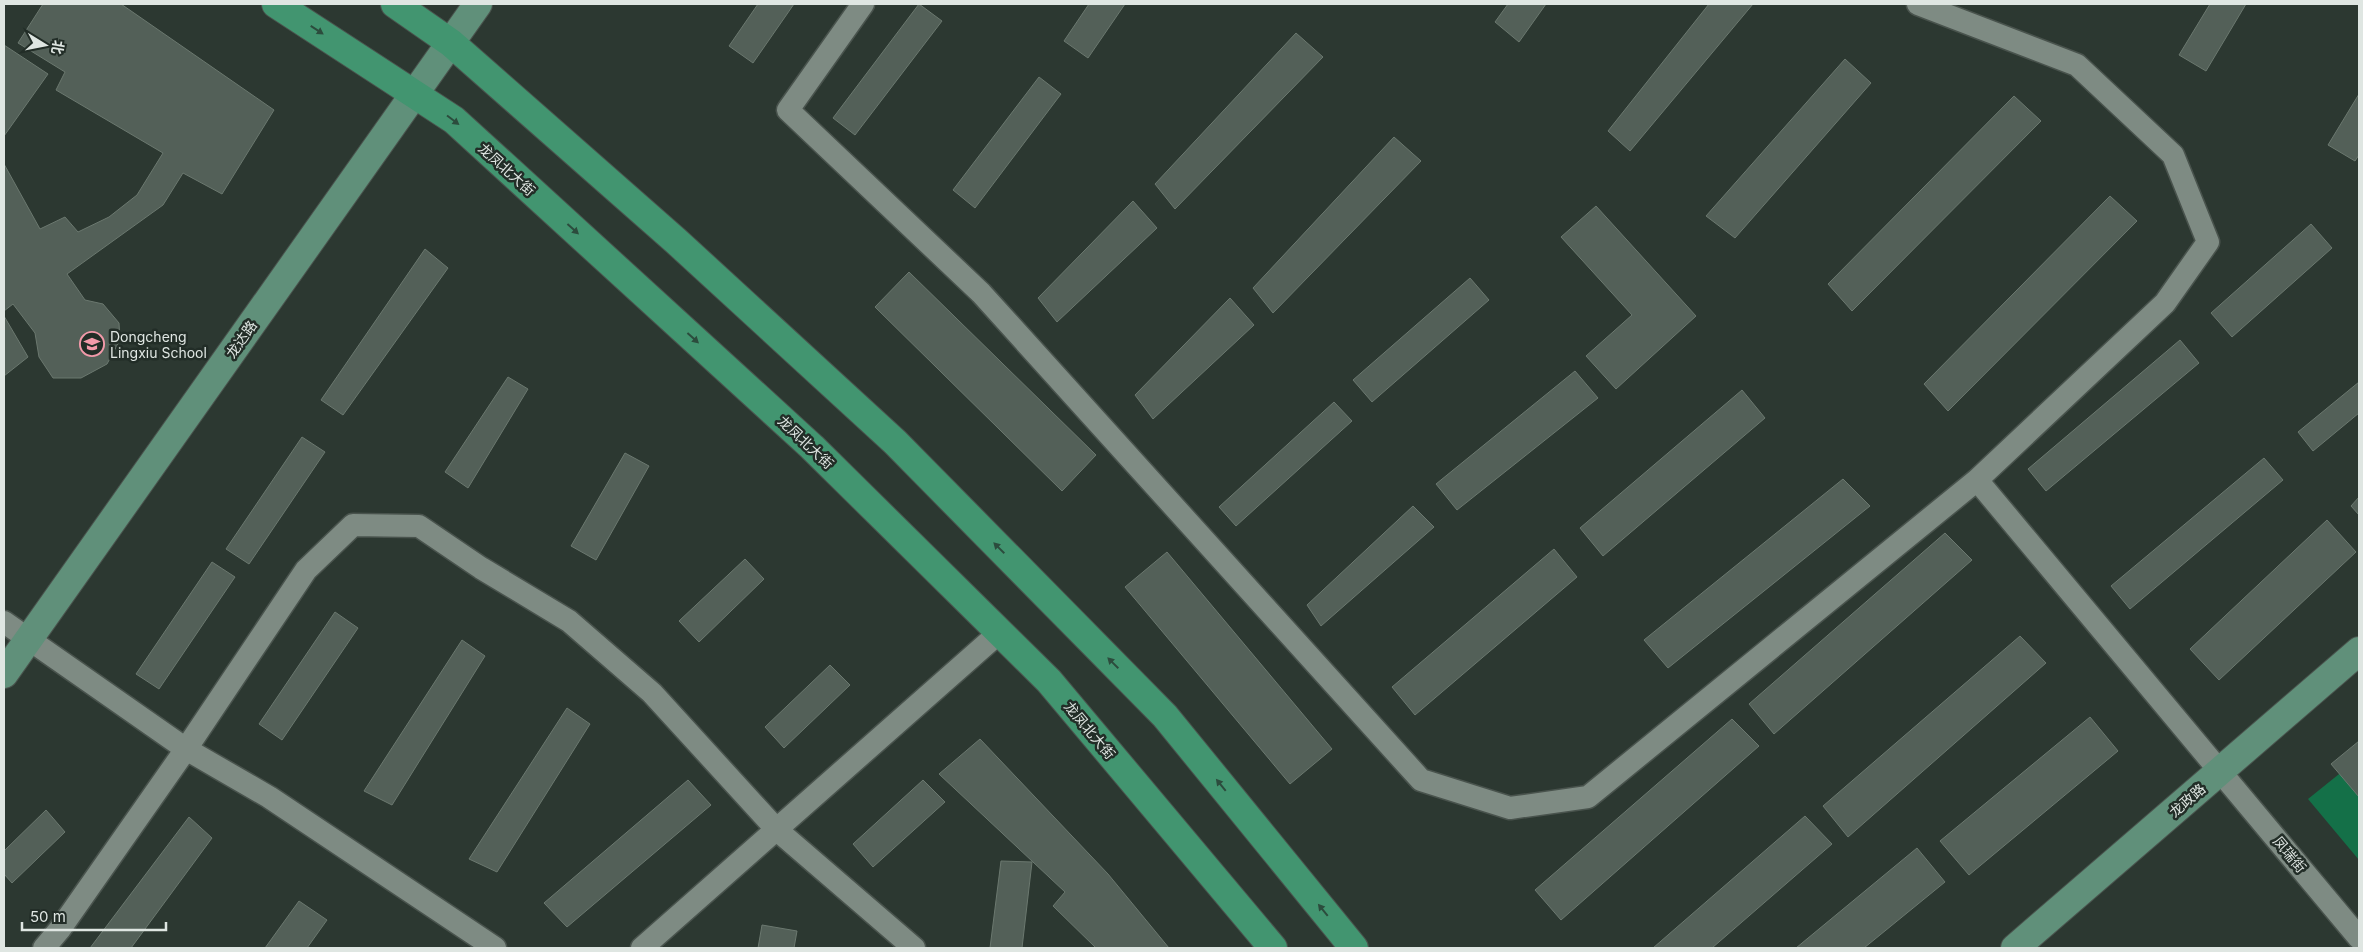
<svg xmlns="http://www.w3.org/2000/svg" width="2363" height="952" font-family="Inter,'Noto Sans SC',sans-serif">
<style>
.forest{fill:#147048}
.building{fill:#536058;stroke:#6b786f}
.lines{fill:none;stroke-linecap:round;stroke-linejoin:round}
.street-casing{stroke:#49534d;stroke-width:25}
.secondary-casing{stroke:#49534d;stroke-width:30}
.primary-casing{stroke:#49534d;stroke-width:30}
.street{stroke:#7e8b83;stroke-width:22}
.secondary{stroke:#60907a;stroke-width:28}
.primary{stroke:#429570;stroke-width:28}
.oneway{fill:#2c4c3d}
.labels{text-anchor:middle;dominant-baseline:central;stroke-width:5;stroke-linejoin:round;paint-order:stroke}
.street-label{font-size:14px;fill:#dfe6e2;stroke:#222d27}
.poi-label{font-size:14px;fill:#dfe6e2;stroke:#222d27;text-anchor:start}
</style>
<rect width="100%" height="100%" fill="#2c3831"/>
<path class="forest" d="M2359 758V860L2308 799Z"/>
<path class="building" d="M43 4H121L274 110 222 194 183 173 163 205 67 274 85 300 103 304 119 323 120 340 107 364 81 378H53L39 357 35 333 13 304 4 311V164L40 229 65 217 78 232 109 217 137 195 163 153 56 90 65 72 18 43Z
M758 4H794L753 63 729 46Z
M919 4 942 21 855 135 833 118Z
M1089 4H1125L1088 58 1064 41Z
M1508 4H1546L1519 42 1495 22Z
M1709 4H1753L1630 151 1608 131Z
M2210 4H2246L2206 71 2179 55Z
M1296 33 1323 57 1175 209 1155 184Z
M4 45 48 74 4 136Z
M1845 59 1871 83 1735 238 1706 216Z
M1039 77 1061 94 975 208 953 190Z
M2359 94V155L2355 161 2328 145Z
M2014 96 2041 121 1852 311 1828 284Z
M1394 137 1421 161 1273 313 1253 288Z
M2110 196 2137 221 1948 411 1924 384Z
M1133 201 1157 228 1057 322 1038 298Z
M1596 206 1696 316 1616 389 1586 356 1632 315 1561 237Z
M2311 224 2332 248 2232 337 2211 313Z
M425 249 448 268 343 415 321 400Z
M909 272 1096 455 1062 491 875 307Z
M1470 278 1489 300 1372 402 1353 380Z
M1230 298 1254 325 1153 419 1135 395Z
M4 316 28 357 4 376Z
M2180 340 2199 363 2046 491 2028 469Z
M1575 371 1598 398 1457 510 1436 484Z
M508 377 528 389 468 488 445 472Z
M2359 382V413L2313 451 2298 432Z
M1742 390 1765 418 1603 556 1580 528Z
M1334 402 1352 421 1236 526 1219 507Z
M302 437 325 452 249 564 226 549Z
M625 453 649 466 596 560 571 546Z
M2264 458 2283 480 2130 609 2111 586Z
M1843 479 1870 506 1668 668 1644 640Z
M2359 497V515L2351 506Z
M1413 506 1434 527 1321 626 1307 605Z
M2327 520 2356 552 2219 680 2190 649Z
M1945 533 1972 560 1774 734 1749 704Z
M1554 549 1577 577 1415 715 1392 687Z
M1167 552 1332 749 1290 784 1125 587Z
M745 559 764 579 699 642 679 621Z
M212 562 235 577 159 689 136 674Z
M335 612 358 628 282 740 259 724Z
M2020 636 2046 663 1848 837 1823 806Z
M462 640 485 656 392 805 364 791Z
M830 665 850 685 784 748 765 727Z
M567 708 590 724 497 872 469 859Z
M2090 717 2118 751 1969 875 1940 841Z
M1732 719 1759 746 1561 920 1535 890Z
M980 739 1108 874 1169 948H1096L1053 906 1065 892 939 774Z
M2359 741V797L2331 764Z
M688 780 711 805 567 927 544 903Z
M923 780 945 802 873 867 853 844Z
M46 810 65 832 12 883 4 874V851Z
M1805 816 1832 844 1712 948H1653Z
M189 817 212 838 131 948H90Z
M1917 848 1945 882 1864 948H1796Z
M1001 861 1032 862 1022 948H990Z
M299 901 327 920 307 948H265Z
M762 925 797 931 794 948H758Z"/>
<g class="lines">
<defs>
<path id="street" d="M863 4 788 110 981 293 1421 780 1510 808 1588 797 1977 480 2165 303 2208 242 2173 155 2077 65 1918 4
M1977 480 2359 938
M4 622 186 749 306 570 353 525 419 526 481 568 569 621 652 693 777 830 914 948
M44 948 60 929 186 749 269 797 495 948
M642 948 1000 632"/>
<path id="secondary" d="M4 674 478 4
M2015 948 2359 651"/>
<path id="primary" d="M276 4 454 120 812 447 1049 681 1273 948
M395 4 451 43 676 241 895 442 1165 716 1354 948"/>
</defs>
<use href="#street" class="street-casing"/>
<use href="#secondary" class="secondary-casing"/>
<use href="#primary" class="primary-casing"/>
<use href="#street" class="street"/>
<use href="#secondary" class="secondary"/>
<use href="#primary" class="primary"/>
</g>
<defs><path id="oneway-solid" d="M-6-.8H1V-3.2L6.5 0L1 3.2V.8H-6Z" transform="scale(1.25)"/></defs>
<g class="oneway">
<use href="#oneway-solid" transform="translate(317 30) rotate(33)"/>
<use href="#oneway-solid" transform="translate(453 120) rotate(37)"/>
<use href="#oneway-solid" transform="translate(573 229) rotate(42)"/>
<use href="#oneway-solid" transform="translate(693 338) rotate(42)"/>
<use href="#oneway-solid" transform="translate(999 548) rotate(-135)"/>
<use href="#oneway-solid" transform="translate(1113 663) rotate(-135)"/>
<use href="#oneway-solid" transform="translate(1221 785) rotate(-129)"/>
<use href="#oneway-solid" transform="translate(1323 910) rotate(-129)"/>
</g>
<defs>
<symbol id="school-ring" viewBox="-11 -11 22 22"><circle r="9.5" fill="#222d27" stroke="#f39aaa" stroke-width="1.5"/><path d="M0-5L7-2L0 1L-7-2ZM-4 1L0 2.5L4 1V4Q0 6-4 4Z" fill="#f39aaa"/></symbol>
</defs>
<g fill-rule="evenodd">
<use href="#school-ring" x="78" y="330" width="28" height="28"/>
</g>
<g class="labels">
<g class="street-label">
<text transform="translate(507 169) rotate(42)">龙凤北大街</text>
<text transform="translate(241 339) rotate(-55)">龙达路</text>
<text transform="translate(806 442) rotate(43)">龙凤北大街</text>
<text transform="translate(1090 730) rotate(50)">龙凤北大街</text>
<text transform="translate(2187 800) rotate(-41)">龙政路</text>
<text transform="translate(2290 854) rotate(50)">凤瑞街</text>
</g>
<g class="poi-label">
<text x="110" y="336">Dongcheng<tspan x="110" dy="16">Lingxiu School</tspan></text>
</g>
</g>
<rect width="2363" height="952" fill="none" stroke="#dfe6e2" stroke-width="10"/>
<g transform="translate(45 45) rotate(100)" stroke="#222d27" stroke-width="4" paint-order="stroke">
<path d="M0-4L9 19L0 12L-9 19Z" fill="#dfe6e2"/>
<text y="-8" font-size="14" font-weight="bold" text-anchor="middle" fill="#dfe6e2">北</text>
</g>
<path d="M22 922v8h144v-8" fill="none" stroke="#dfe6e2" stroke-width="2.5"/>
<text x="30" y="922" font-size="15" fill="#dfe6e2" stroke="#222d27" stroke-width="4" paint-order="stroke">50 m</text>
</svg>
